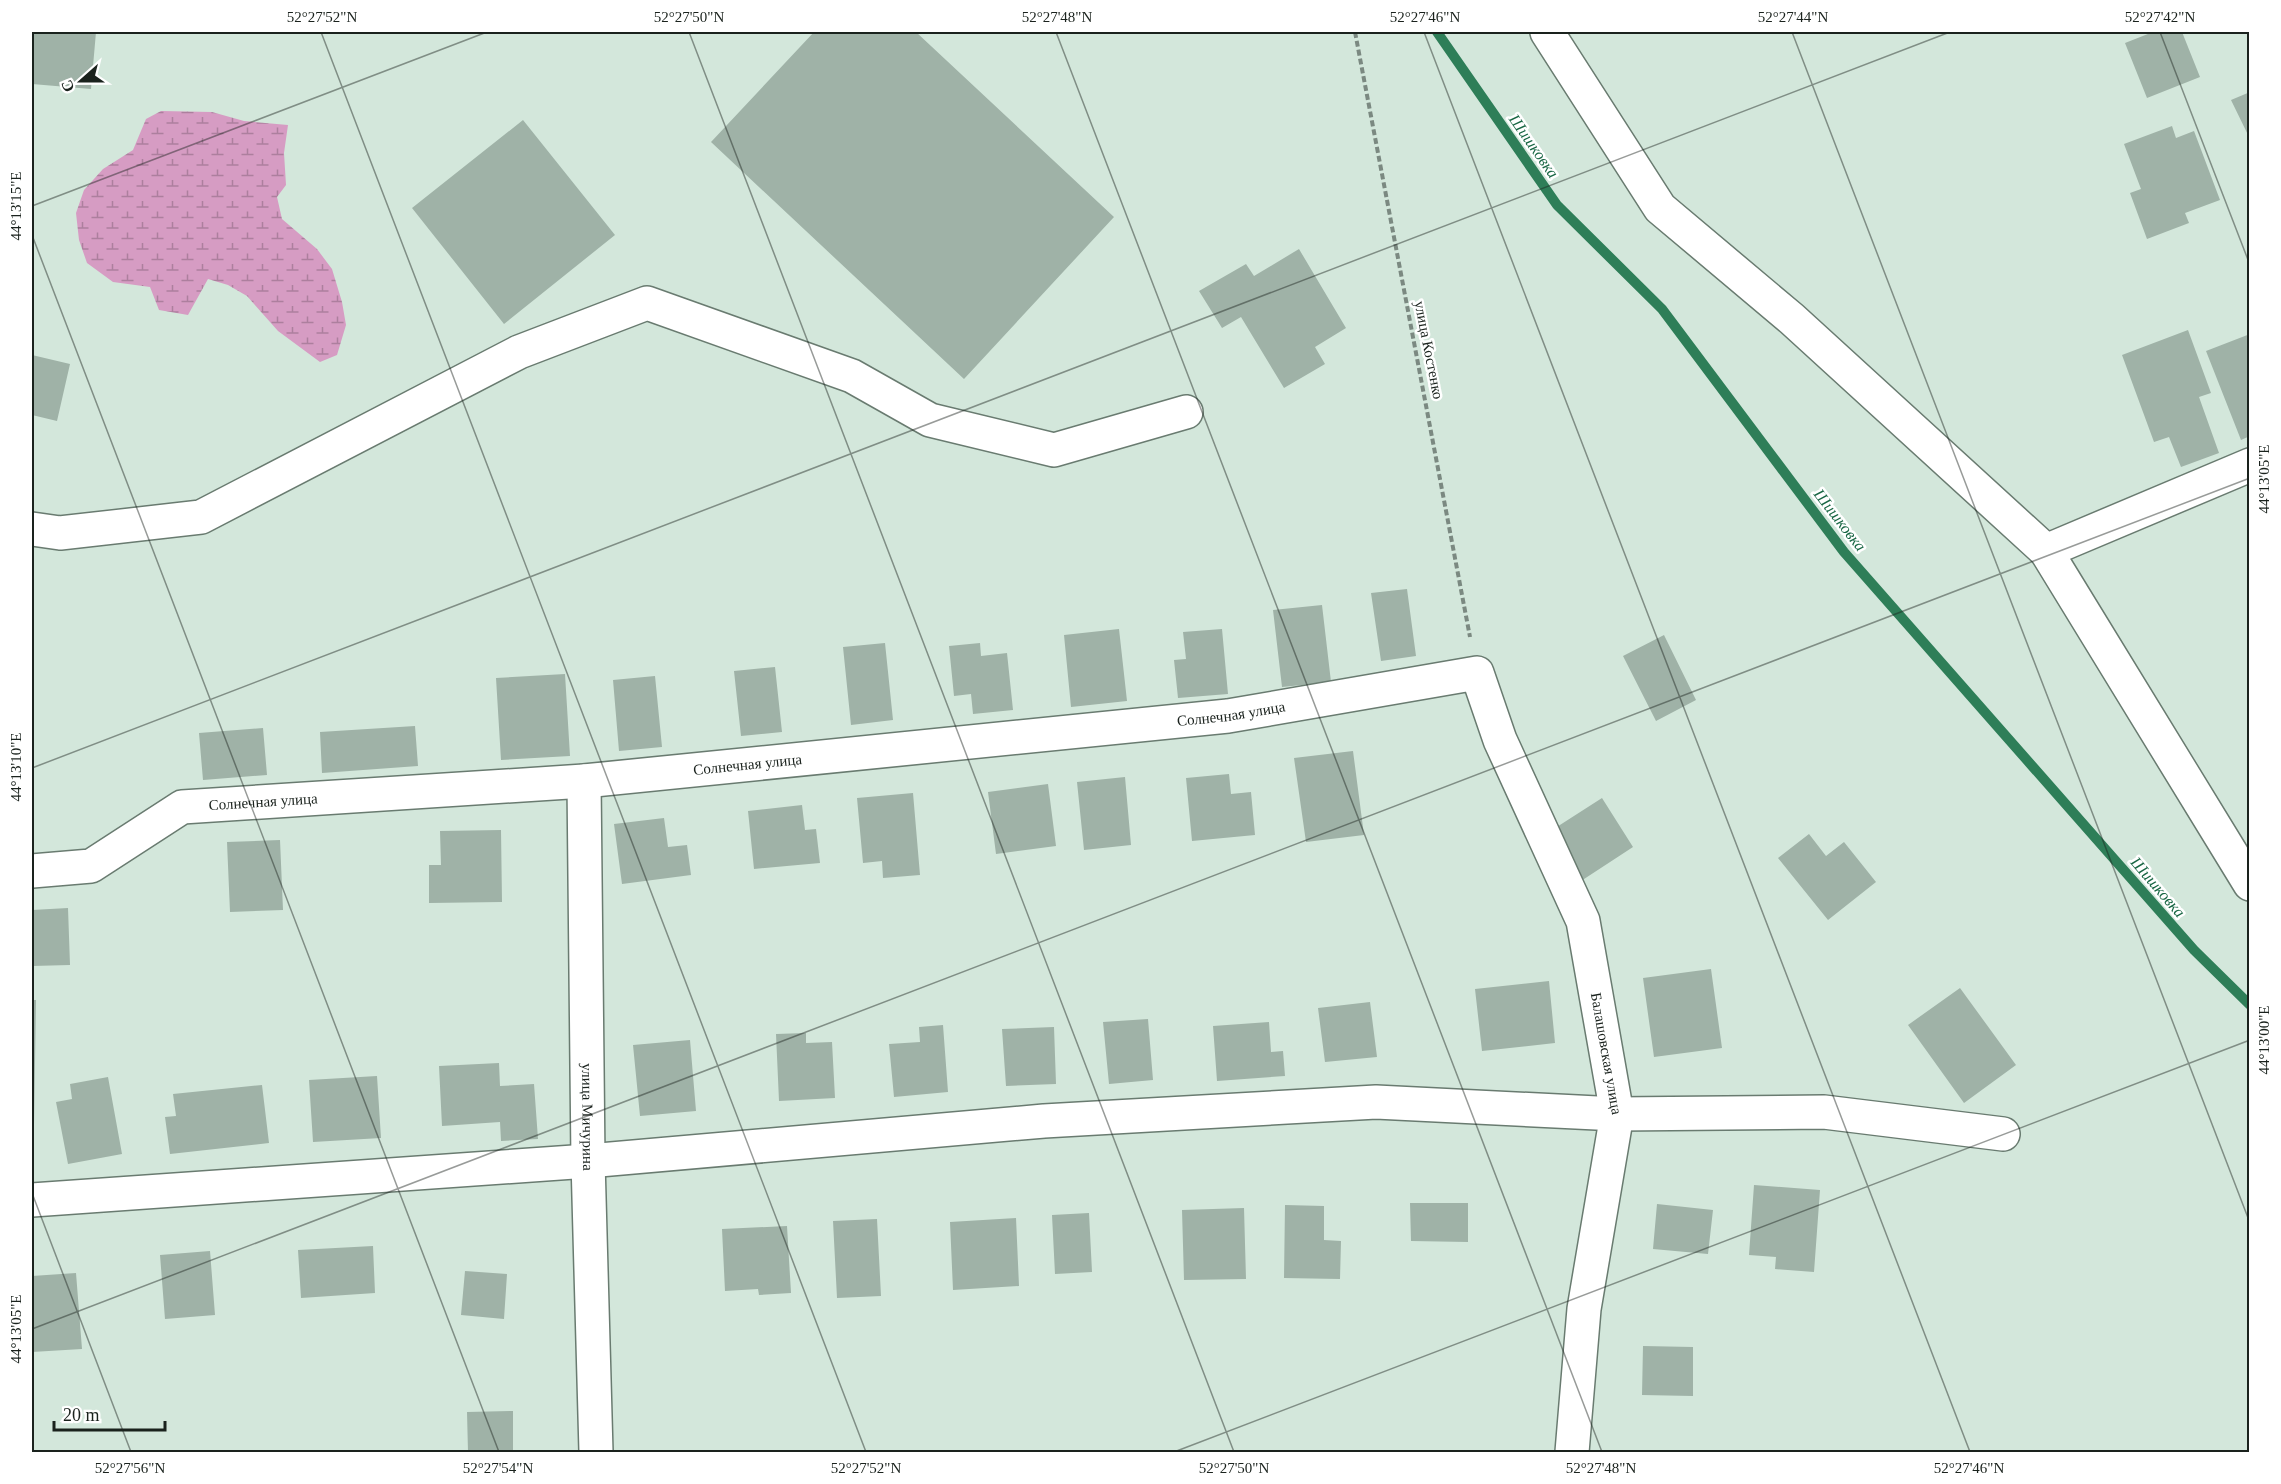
<svg xmlns="http://www.w3.org/2000/svg" width="2281" height="1484" font-family="'Times New Roman',serif">
<style>
.wetland{fill:url(#wetland-marsh)}
.lines{fill:none;stroke-linecap:round;stroke-linejoin:round}
.stream{stroke:#2e7e58;stroke-width:10}
.building{fill:#9fb2a7}
.minor-casing{stroke:#697b70;stroke-width:36}
.path{stroke:#7b8981;stroke-width:4;stroke-dasharray:6 3;stroke-linecap:butt}
.minor{stroke:#fff;stroke-width:33}
.ticks{fill:none;stroke:#1a221d;stroke-width:1.5;stroke-opacity:0.45}
.labels{text-anchor:middle;dominant-baseline:central;stroke-width:5;stroke-linejoin:round;paint-order:stroke}
.street-label{font-size:15px;fill:#1a221d;stroke:#fff}
.water-label{font-size:16px;font-style:italic;fill:#196744;stroke:#fff}
.neatline{fill:none;stroke:#1a221d;stroke-width:2}
.ticks-label{font-size:15px;text-anchor:middle;fill:#1a221d}
</style>
<defs>
<pattern id="wetland-marsh" width="20" height="14" patternUnits="userSpaceOnUse" patternTransform="scale(1.5)"><rect width="20" height="14" fill="#d69cc3"/><path d="M1 5h8M5 5V1M11 12h8M15 12V8" fill="none" stroke="#ad7f9e"/></pattern>
</defs>
<rect width="100%" height="100%" fill="#d3e7db"/>
<path class="wetland" d="M161 111 212 112 244 121 288 125 284 153 286 185 277 197 282 219 317 249 332 269 342 302 346 325 337 355 320 362 278 331 247 296 228 285 208 279 188 315 159 310 150 287 113 282 87 263 79 240 76 213 84 190 103 169 133 150 146 119Z"/>
<g class="lines">
<path class="stream" d="M1437 32 1557 205 1662 309 1844 552 2194 950 2250 1005"/>
</g>
<path class="building" d="M32 32H96L91 89 32 84Z
M814 32H916L1114 217 964 379 711 142Z
M2153 32H2182L2200 77 2147 98 2125 43Z
M2250 92V139L2231 100Z
M523 120 615 235 504 324 412 208Z
M2172 126 2176 138 2194 131 2220 200 2185 213 2189 223 2147 239 2130 193 2141 189 2124 144Z
M1299 249 1346 328 1315 347 1325 364 1284 388 1241 317 1222 328 1199 291 1246 264 1254 276Z
M2188 330 2211 393 2199 397 2219 453 2181 467 2169 437 2154 442 2122 355Z
M2250 334V436L2241 440 2206 351Z
M32 355 70 364 57 421 32 415Z
M1407 589 1416 656 1381 661 1371 593Z
M1322 605 1331 682 1282 687 1273 610Z
M1119 629 1127 701 1071 707 1064 635Z
M1222 629 1228 694 1178 698 1174 660 1186 659 1183 632Z
M1664 635 1696 700 1656 721 1623 656Z
M885 643 893 720 851 725 843 647Z
M980 643 981 656 1007 653 1013 710 973 714 971 694 954 696 949 646Z
M775 667 782 732 741 736 734 671Z
M565 674 570 756 501 760 496 678Z
M655 676 662 747 619 751 613 680Z
M415 726 418 766 322 773 320 732Z
M263 728 267 775 203 780 199 733Z
M1353 751 1364 835 1306 842 1294 758Z
M1229 774 1231 794 1251 792 1255 835 1192 841 1186 778Z
M1125 777 1131 845 1084 850 1077 782Z
M1048 784 1056 846 996 854 988 792Z
M913 793 920 875 883 878 882 861 863 863 857 798Z
M1602 798 1633 847 1581 881 1549 832Z
M802 805 805 830 816 829 820 863 754 869 748 811Z
M664 818 668 847 687 845 691 875 622 884 614 824Z
M501 830 502 902 429 903V865H441L440 831Z
M1809 834 1826 856 1844 842 1876 882 1828 920 1778 858Z
M280 840 283 910 230 912 227 842Z
M68 908 70 965 32 966V910Z
M1711 969 1722 1048 1654 1057 1643 978Z
M1549 981 1555 1043 1482 1051 1475 989Z
M1960 988 2016 1065 1964 1103 1908 1025Z
M32 1000H36L34 1125 32 1124Z
M1370 1002 1377 1057 1325 1062 1318 1008Z
M1148 1019 1153 1080 1109 1084 1103 1022Z
M1269 1022 1271 1052 1283 1051 1285 1076 1217 1081 1213 1026Z
M943 1025 948 1092 894 1097 889 1044 920 1042 919 1027Z
M1054 1027 1056 1084 1006 1086 1002 1029Z
M806 1033V1043L832 1042 835 1098 779 1101 776 1034Z
M690 1040 696 1111 640 1116 633 1045Z
M499 1063 500 1086 534 1084 538 1139 501 1141 500 1122 442 1126 439 1066Z
M377 1076 381 1138 313 1142 309 1080Z
M108 1077 122 1154 68 1164 56 1102 72 1099 70 1084Z
M262 1085 269 1143 170 1154 165 1117 176 1116 173 1094Z
M1754 1185 1820 1190 1814 1272 1775 1269 1776 1257 1749 1255Z
M1410 1203H1468V1242L1411 1241Z
M1657 1204 1713 1210 1708 1254 1653 1249Z
M1285 1205 1324 1206V1240L1341 1241 1340 1279 1284 1278Z
M1244 1208 1246 1279 1184 1280 1182 1210Z
M1089 1213 1092 1272 1055 1274 1052 1215Z
M1016 1218 1019 1286 953 1290 950 1222Z
M877 1219 881 1296 837 1298 833 1221Z
M787 1226 791 1293 759 1295 758 1289 725 1291 722 1229Z
M373 1246 375 1293 301 1298 298 1250Z
M210 1251 215 1315 165 1319 160 1255Z
M465 1271 507 1274 504 1319 461 1315Z
M76 1273 82 1349 32 1352V1276Z
M1643 1346 1693 1347V1396L1642 1395Z
M513 1411V1452H468L467 1412Z"/>
<g class="lines">
<defs>
<g id="minor">
<path d="M1547 32 1660 208 1792 319 2046 551 2250 884"/>
<path d="M32 529 60 533 201 517 519 352 647 303 852 376 930 420 1054 450 1186 412"/>
<path d="M2046 551 2250 465"/>
<path id="s1" d="M584 781 588 1161 596 1452"/>
<path id="s2" d="M32 871 91 866 182 807 584 781 1228 716 1477 673 1500 740 1583 921 1617 1114 1584 1309 1572 1452"/>
<path d="M32 1200 588 1161 1044 1121 1376 1102 1617 1114 1824 1112 2003 1134"/>
</g>
</defs>
<use href="#minor" class="minor-casing"/>
<path class="path" d="M1355 32 1470 637"/>
<use href="#minor" class="minor"/>
</g>
<path class="ticks" d="M321 32 866 1452M689 32 1234 1452M1056 32 1602 1452M1424 32 1970 1452M1792 32 2250 1223M2160 32 2250 265M32 206 487 32M32 235 499 1452M32 768 1950 32M32 1193 131 1452M32 1329 2250 478M1174 1452 2250 1040"/>
<g class="labels">
<g class="street-label">
<text transform="translate(1429 350) rotate(79)">улица Костенко</text>
<text stroke="none"><textPath href="#s2" startOffset="1221">Солнечная улица</textPath></text>
<text stroke="none"><textPath href="#s2" startOffset="735">Солнечная улица</textPath></text>
<text stroke="none"><textPath href="#s2" startOffset="249">Солнечная улица</textPath></text>
<text stroke="none"><textPath href="#s2" startOffset="1875">Балашовская улица</textPath></text>
<text stroke="none"><textPath href="#s1" startOffset="336">улица Мичурина</textPath></text>
</g>
<g class="water-label">
<text transform="translate(1534 146) rotate(55)">Шишковка</text>
<text transform="translate(1840 520) rotate(52)">Шишковка</text>
<text transform="translate(2158 887) rotate(49)">Шишковка</text>
</g>
</g>
<rect width="2281" height="1484" fill="none" stroke="#ffffff" stroke-width="66"/>
<g transform="translate(81 81) rotate(249)" stroke="#ffffff" stroke-width="4.5" paint-order="stroke">
<path d="M0-4.5L10 22L0 15L-10 22Z" fill="#1a221d"/>
<text y="-9" font-size="16" font-weight="bold" text-anchor="middle" fill="#1a221d">С</text>
</g>
<path d="M54 1421v9h111v-9" fill="none" stroke="#1a221d" stroke-width="3"/>
<text x="63" y="1421" font-size="18" fill="#1a221d" stroke="#ffffff" stroke-width="4.5" paint-order="stroke">20 m</text>
<rect x="33" y="33" width="2215" height="1418" class="neatline"/>
<g class="ticks-label">
<text x="322" y="22">52°27'52"N</text>
<text x="689" y="22">52°27'50"N</text>
<text x="1057" y="22">52°27'48"N</text>
<text x="1425" y="22">52°27'46"N</text>
<text x="1793" y="22">52°27'44"N</text>
<text x="2160" y="22">52°27'42"N</text>
<text transform="translate(16 206) rotate(-90)" y="5">44°13'15"E</text>
<text transform="translate(2264 479) rotate(-90)" y="5">44°13'05"E</text>
<text transform="translate(16 767) rotate(-90)" y="5">44°13'10"E</text>
<text transform="translate(2264 1040) rotate(-90)" y="5">44°13'00"E</text>
<text transform="translate(16 1329) rotate(-90)" y="5">44°13'05"E</text>
<text x="130" y="1473">52°27'56"N</text>
<text x="498" y="1473">52°27'54"N</text>
<text x="866" y="1473">52°27'52"N</text>
<text x="1234" y="1473">52°27'50"N</text>
<text x="1601" y="1473">52°27'48"N</text>
<text x="1969" y="1473">52°27'46"N</text>
</g>
</svg>
